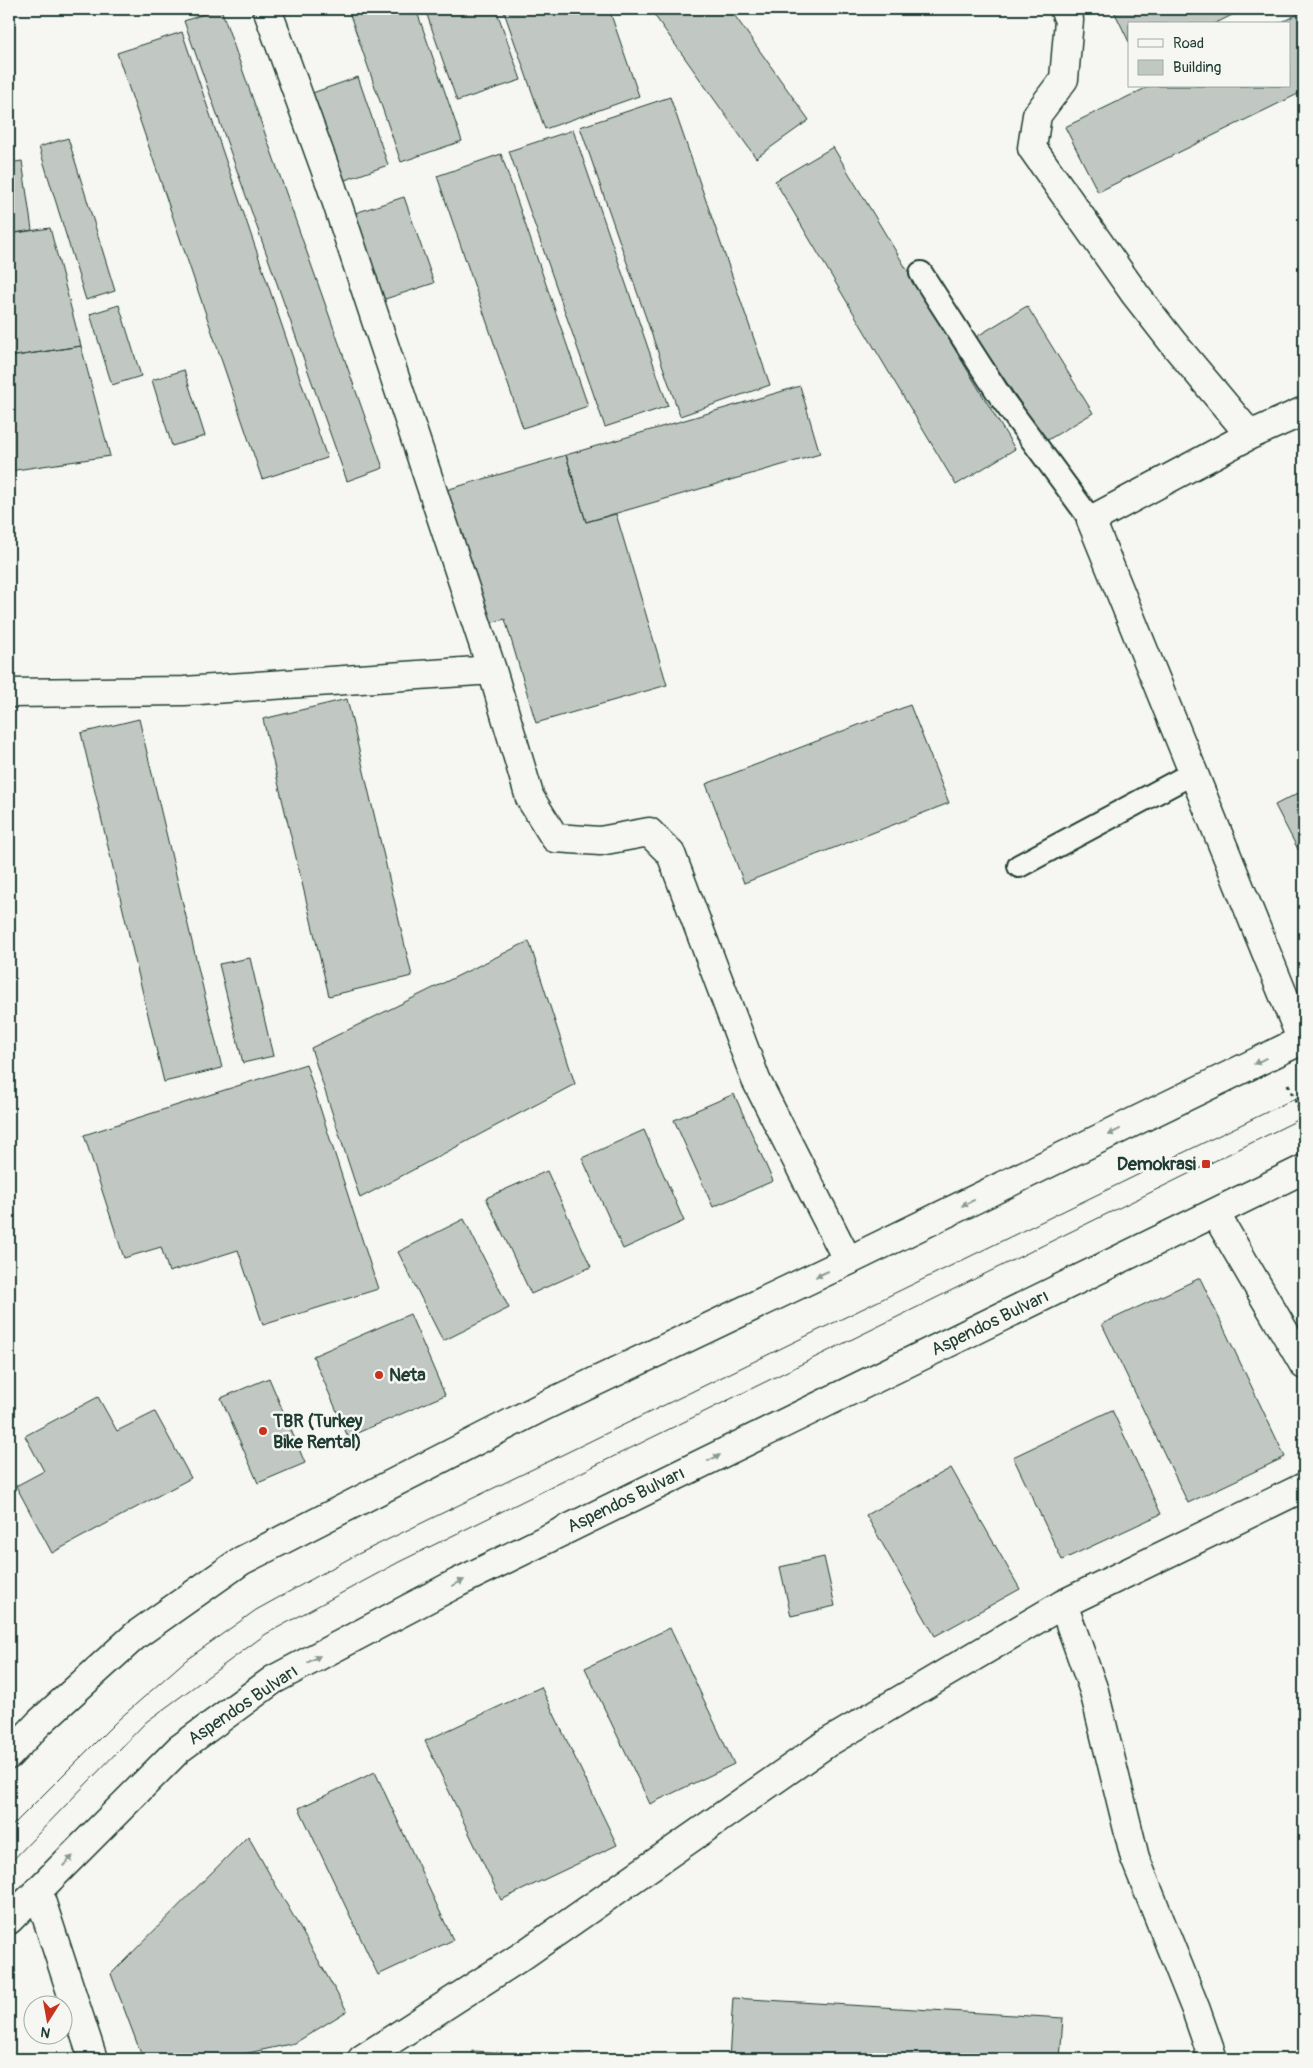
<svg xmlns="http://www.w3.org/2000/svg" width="1313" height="2068" font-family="Pangolin,sans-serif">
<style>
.building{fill:#c1c8c3;stroke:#1f3d34}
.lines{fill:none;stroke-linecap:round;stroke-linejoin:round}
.service-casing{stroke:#1f3d34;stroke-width:26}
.minor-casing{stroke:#1f3d34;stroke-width:31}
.primary-casing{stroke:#1f3d34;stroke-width:31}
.path{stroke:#1f3d34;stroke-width:3;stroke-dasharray:4 4;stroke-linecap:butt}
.service{stroke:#f6f6f2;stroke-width:22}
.minor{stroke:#f6f6f2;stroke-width:28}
.primary{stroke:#f6f6f2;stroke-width:28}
.tram{stroke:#1f3d34;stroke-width:1}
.oneway{fill:#8a9a93}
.poi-dot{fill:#c8321e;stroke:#f6f6f2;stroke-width:2}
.labels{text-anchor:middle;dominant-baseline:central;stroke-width:5;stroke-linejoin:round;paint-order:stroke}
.poi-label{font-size:18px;font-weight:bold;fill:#1f3d34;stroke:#f6f6f2;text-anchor:start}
.street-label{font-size:18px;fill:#1f3d34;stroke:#f6f6f2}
</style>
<rect width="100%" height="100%" fill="#f6f6f2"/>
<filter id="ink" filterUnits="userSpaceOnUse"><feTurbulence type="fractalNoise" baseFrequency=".02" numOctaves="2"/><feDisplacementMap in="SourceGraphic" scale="10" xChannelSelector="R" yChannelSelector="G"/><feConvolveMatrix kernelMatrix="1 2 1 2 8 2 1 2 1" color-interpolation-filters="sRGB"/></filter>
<g filter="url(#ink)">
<path class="building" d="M218 9H221L383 468 347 481 184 21Z
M348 9H416L462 141 401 162Z
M425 9H496L521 80 457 101Z
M503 9H609L639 96 545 129Z
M650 9H730L809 120 756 158Z
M1113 9H1244L1214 24H1129V42Z
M1304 11V91L1098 192 1065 127 1150 86H1289V24H1278Z
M182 32 327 458 262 479 117 53Z
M358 77 388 165 331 185 301 97Z
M670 97 770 385 680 416 580 127Z
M573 130 668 406 605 427 509 151Z
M68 138 115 291 86 300 39 147Z
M833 147 1015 449 956 485 775 181Z
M501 154 588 406 523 428 437 176Z
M22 161 32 230 9 234V163Z
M404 197 434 283 376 302 346 216Z
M50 228 81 346 9 357V234Z
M119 305 141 376 112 385 90 314Z
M1027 306 1093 413 1046 441 976 337Z
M81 346 110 456 9 471V357Z
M184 370 205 436 172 446 152 380Z
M800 386 820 454 586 522 566 455Z
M566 455 586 522 616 514 667 685 536 723 505 619 478 626 439 492Z
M347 699 412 976 329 996 263 719Z
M910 705 949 803 744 883 706 784Z
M139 719 222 1068 164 1082 81 733Z
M1304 790V861L1275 805Z
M529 941 575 1084 360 1198 311 1048Z
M250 958 273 1056 243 1063 219 964Z
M306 1064 378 1289 263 1325 238 1250 169 1272 161 1247 124 1258 84 1135Z
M734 1094 773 1181 713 1207 674 1120Z
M644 1130 684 1221 623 1249 582 1158Z
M547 1171 591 1267 531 1294 486 1198Z
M464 1219 509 1308 443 1341 398 1252Z
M1200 1278 1285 1457 1188 1503 1102 1324Z
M410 1314 445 1395 348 1437 313 1356Z
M269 1378 305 1463 258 1483 221 1398Z
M98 1397 117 1431 155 1412 191 1478 52 1553 16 1486 44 1471 25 1436Z
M1112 1410 1161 1514 1062 1560 1013 1457Z
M951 1468 1020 1589 935 1636 866 1515Z
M824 1557 835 1606 791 1616 780 1567Z
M670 1628 734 1764 650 1804 585 1668Z
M541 1687 617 1845 501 1900 425 1741Z
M375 1772 453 1940 378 1975 299 1808Z
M248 1836 347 2011 295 2043 220 2059H143L111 1974Z
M733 1998 1063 2018 1060 2059H729Z
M472 2051 626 2059H471Z"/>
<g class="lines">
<defs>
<path id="service" d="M921 273 1002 399 1091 520
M1019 866 1193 773"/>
<path id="minor" d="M267 9 331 185 492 670
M1064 9 1069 20 1064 79 1037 115 1032 148 1135 294 1174 344 1250 435
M9 693 184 691 492 670 530 798 555 838 600 841 649 832 671 854 756 1080 848 1261
M1302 1041 1091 520 1250 435 1304 411
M1215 1213 1304 1365
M38 1891 93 2059
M362 2059 522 1956 827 1743 1063 1604
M1213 2059 1196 2010 1135 1858 1094 1691 1063 1604 1304 1487"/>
<path id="primary" d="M9 1755 39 1723 136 1635 241 1561 544 1406 848 1261 1304 1039
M9 1920 179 1749 273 1680 457 1583 1304 1169"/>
</defs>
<use href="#service" class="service-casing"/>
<use href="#minor" class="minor-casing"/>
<use href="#primary" class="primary-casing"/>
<path class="path" d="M1288 1084 1304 1120"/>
<use href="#service" class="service"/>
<use href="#minor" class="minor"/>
<use href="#primary" class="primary"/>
<path class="tram" d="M9 1829 118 1720 186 1660 256 1610 352 1557 1304 1094
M9 1864 146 1722 266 1634 399 1562 1304 1117"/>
</g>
<defs><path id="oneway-solid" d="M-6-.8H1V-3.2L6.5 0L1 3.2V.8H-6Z" transform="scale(1.25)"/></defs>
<g class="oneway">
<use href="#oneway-solid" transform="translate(1260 1061) rotate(154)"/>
<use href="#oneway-solid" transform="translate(1114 1132) rotate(154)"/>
<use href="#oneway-solid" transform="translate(968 1203) rotate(154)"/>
<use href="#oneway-solid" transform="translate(822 1274) rotate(155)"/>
<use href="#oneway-solid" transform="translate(714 1458) rotate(-26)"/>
<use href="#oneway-solid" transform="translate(458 1583) rotate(-27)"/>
<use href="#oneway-solid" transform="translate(314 1659) rotate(-28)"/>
<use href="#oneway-solid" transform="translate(68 1861) rotate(-45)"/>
</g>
</g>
<g class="poi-dot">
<rect x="1201" y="1159" width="10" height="10" rx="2.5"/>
<circle cx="379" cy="1375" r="5"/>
<circle cx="263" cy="1431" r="5"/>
</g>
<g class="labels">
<g class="poi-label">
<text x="1196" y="1164" text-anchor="end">Demokrasi</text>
<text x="389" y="1375">Neta</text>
<text x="273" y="1421">TBR (Turkey<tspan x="273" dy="21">Bike Rental)</tspan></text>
</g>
<g class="street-label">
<text transform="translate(990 1323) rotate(-26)">Aspendos Bulvarı</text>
<text transform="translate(626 1500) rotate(-26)">Aspendos Bulvarı</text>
<text transform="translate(243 1705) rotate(-34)">Aspendos Bulvarı</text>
</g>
</g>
<rect width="1313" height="2068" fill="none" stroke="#f6f6f2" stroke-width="30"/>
<rect x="15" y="15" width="1283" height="2038" fill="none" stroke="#1f3d34" stroke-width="2" filter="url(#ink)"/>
<rect x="1128" y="22" width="162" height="65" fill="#f6f6f2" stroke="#a0aca6"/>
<rect x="1138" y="39" width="25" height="8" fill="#f6f6f2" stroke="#a0aca6"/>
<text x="1173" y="48" font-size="15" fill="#1f3d34">Road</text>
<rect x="1138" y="60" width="25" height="15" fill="#c1c8c3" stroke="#a0aca6"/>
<text x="1173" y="72" font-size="15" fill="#1f3d34">Building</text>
<g transform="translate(48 2020) rotate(191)"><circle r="24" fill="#f6f6f2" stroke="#a0aca6"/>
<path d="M0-4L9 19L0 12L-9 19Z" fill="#c8321e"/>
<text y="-8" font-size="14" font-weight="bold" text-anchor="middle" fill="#1f3d34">N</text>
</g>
</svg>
